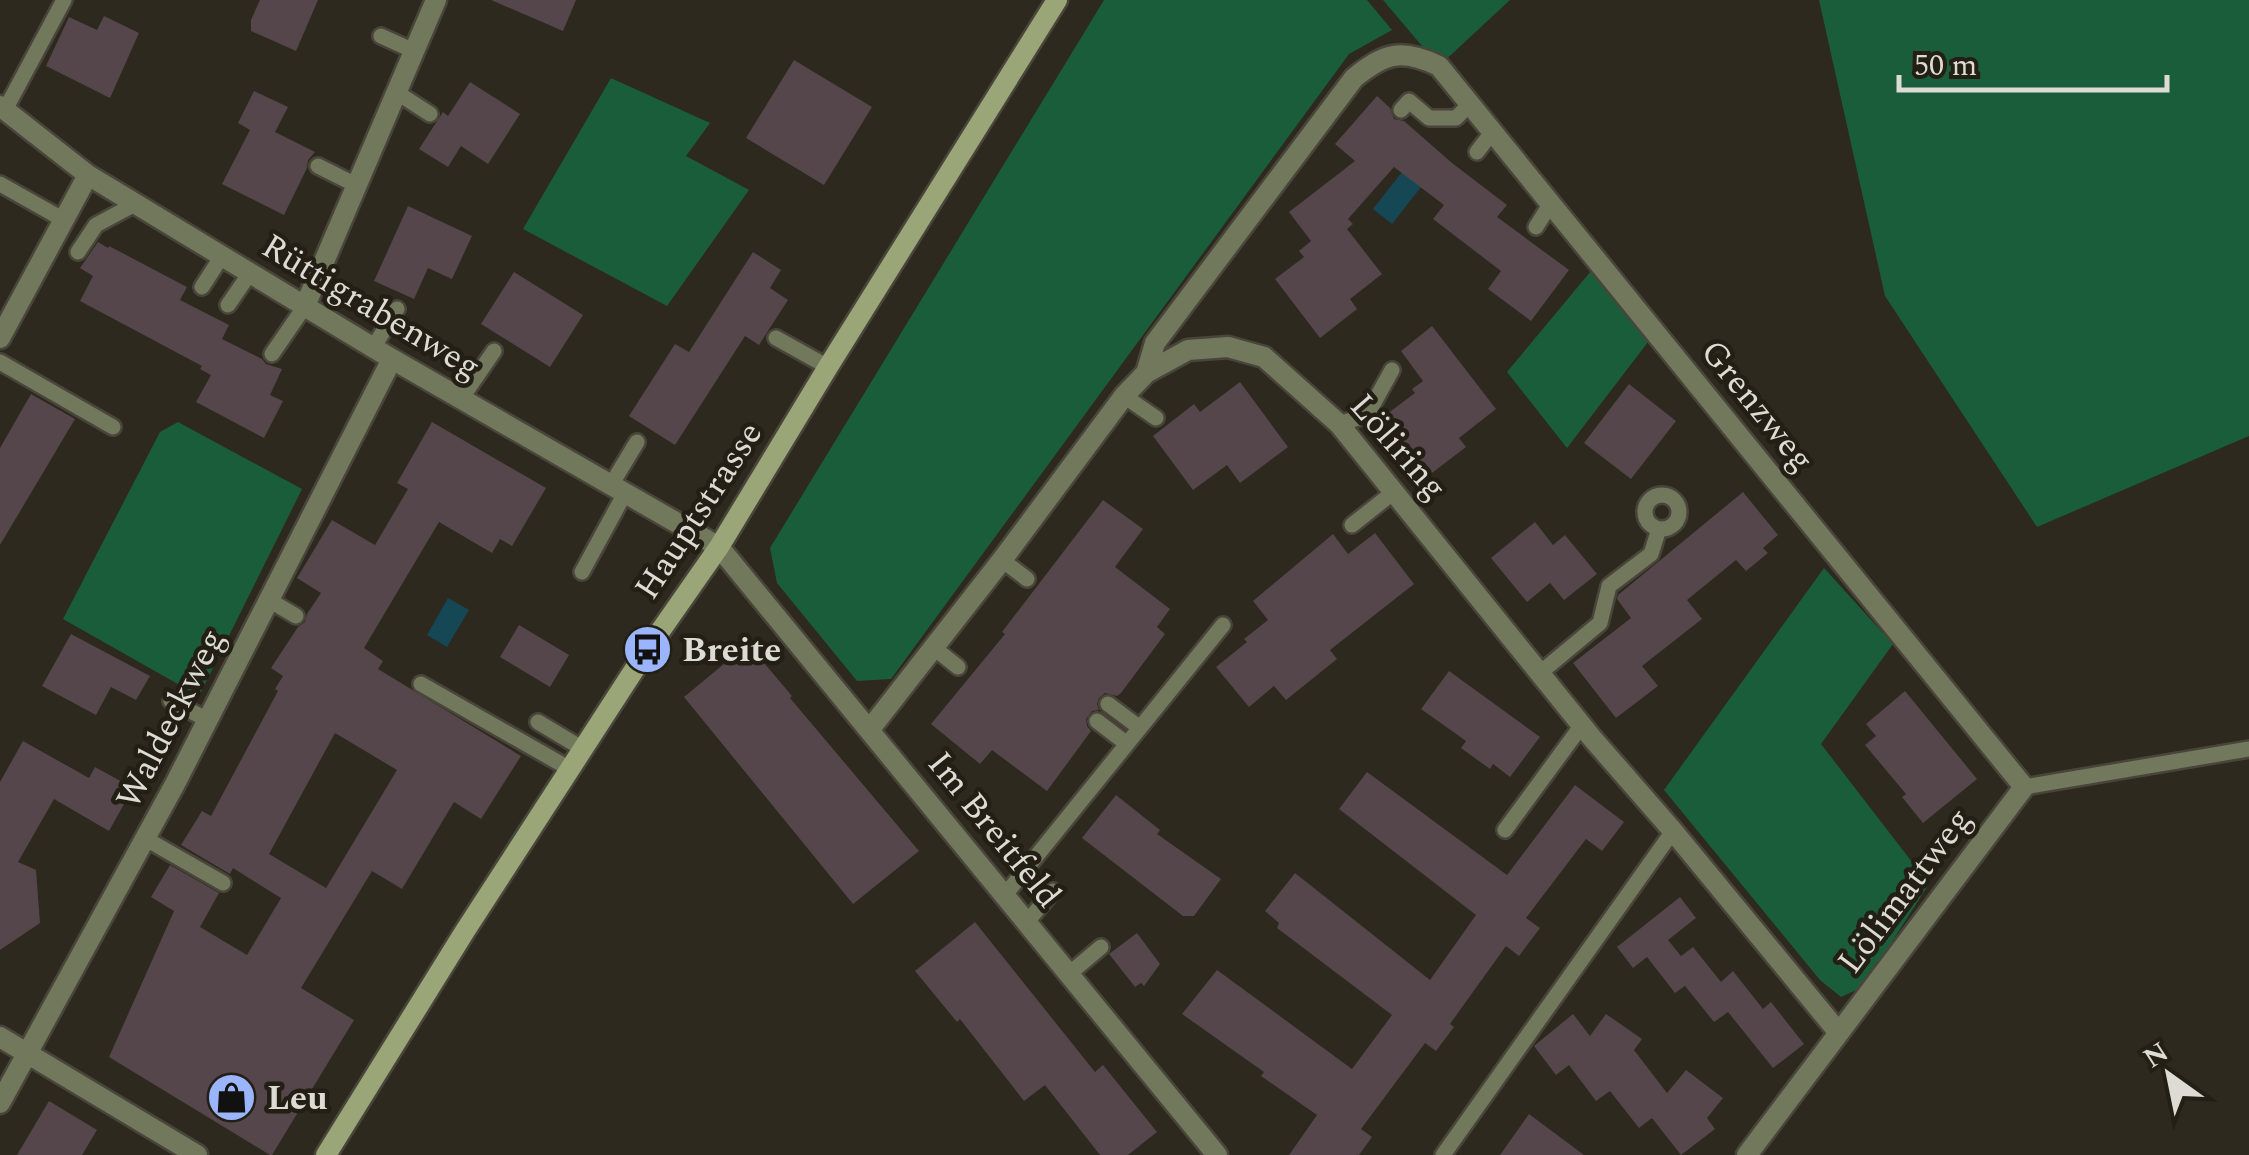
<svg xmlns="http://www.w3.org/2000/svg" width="2249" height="1155" font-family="Spectral,serif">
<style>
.green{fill:#1a5d3b}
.water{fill:#154755}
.building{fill:#54464a;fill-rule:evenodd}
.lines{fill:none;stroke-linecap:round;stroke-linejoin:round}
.service-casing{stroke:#49453b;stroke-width:20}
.minor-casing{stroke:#49453b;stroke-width:25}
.secondary-casing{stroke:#49453b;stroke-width:25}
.service{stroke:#71785c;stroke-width:15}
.minor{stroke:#71785c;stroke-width:20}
.secondary{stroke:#9aa578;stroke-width:20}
.labels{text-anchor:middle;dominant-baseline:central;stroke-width:9;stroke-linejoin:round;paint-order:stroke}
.street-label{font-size:35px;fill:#dddbd4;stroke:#231f15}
.poi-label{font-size:35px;font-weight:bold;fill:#dddbd4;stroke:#231f15;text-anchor:start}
</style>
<rect width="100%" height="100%" fill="#2d291e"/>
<path class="green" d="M1104 0H1367L1392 30 1349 54 891 679 857 681 777 583 770 548Z
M1383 0H1510L1439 66Z
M1819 0H2249V436L2037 527 1885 296Z
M611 78 710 123 686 156 749 190 667 306 523 229Z
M1591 271 1648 342 1567 448 1507 372Z
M178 422 302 489 199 696 63 619 160 432Z
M1824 568 1893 644 1821 744 1929 884 1863 987 1841 997 1820 980 1664 790Z"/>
<path class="water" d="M1417 153 1436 168 1392 224 1373 209Z
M448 598 469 610 447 647 427 635Z"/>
<path class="building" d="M260 0H318L296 51 251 31V20Z
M491 0H576L563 31Z
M104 16 139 33 110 98 46 66 69 17 97 30Z
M794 60 872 107 824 185 746 138Z
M470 82 520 114 488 164 461 146 448 167 419 149 443 112 448 116Z
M254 91 288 107 275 132 315 152 308 160 307 168 284 215 222 184 250 130 238 123Z
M1377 96 1390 108 1394 119 1404 121 1452 163 1507 205 1497 217 1569 270 1531 321 1488 289 1501 271 1433 219 1444 205 1394 167 1348 219 1353 224 1347 229 1382 274 1350 299 1357 309 1320 338 1275 279 1304 257 1299 251 1311 241 1289 212 1355 161 1335 144Z
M408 206 472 236 452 279 428 268 414 299 374 281Z
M98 242 108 248 109 246 187 287 180 300 229 325 222 339 262 359 266 364 282 369 270 395 283 401 264 438 196 402 211 375 200 369 202 366 80 301 93 276 80 268Z
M753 252 781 270 770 288 788 300 759 345 745 336 675 445 629 416 675 344 689 352Z
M514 272 583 315 550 367 481 324Z
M1432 326 1496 409 1459 438 1466 447 1428 476 1383 417 1415 393 1412 389 1423 381 1401 351Z
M1240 382 1288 447 1240 483 1227 465 1193 490 1153 436 1194 404 1200 412Z
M1629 384 1676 421 1631 479 1584 443Z
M31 394 75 419 0 545V448Z
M432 422 546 488 512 546 500 539 492 553 439 522 364 648 383 661 378 669 521 756 481 819 454 802 402 889 372 871 301 988 354 1020 272 1155H270L109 1057 174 911 151 897 170 865 219 893 200 927 247 955 281 898 233 868 230 874 181 845 202 811 211 816 278 691 275 689 283 676 271 668 298 627 305 622 307 614 321 593 297 578 332 520 375 545 408 489 397 483ZM335 733 397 770 326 888 269 854Z
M1743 492 1778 535 1763 548 1768 553 1746 571 1736 560 1687 600 1702 619 1642 666 1658 686 1616 718 1573 663 1631 618 1617 599 1618 595Z
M1103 500 1143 529 1115 567 1170 609 1157 627 1165 634 1121 693 1117 696 1105 693 1099 698 1097 704 1099 710 1092 711 1086 719 1087 726 1091 731 1047 791 992 750 980 764 931 724 1005 634 1002 632Z
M1535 522 1553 545 1565 535 1597 574 1564 600 1550 583 1527 602 1491 558Z
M1375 533 1414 584 1330 650 1337 659 1286 700 1274 686 1249 707 1216 667 1247 642 1244 639 1268 620 1253 601 1333 534 1348 554Z
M519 625 569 655 550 687 500 657Z
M71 634 150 676 136 700 111 687 96 715 42 686Z
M748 644 792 696 790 698 919 851 853 904 684 697Z
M1449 671 1540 737 1510 777 1493 764 1490 769 1461 748 1466 741 1421 709Z
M1905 691 1977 779 1923 823 1902 797 1906 794 1865 745 1876 736 1866 724Z
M23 741 89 778 95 767 133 788 109 831 54 799 18 862 36 870 40 923 0 950V782Z
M1367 772 1507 875 1575 785 1624 822 1602 851 1586 839 1526 918 1540 928 1519 956 1506 946 1450 1024 1454 1027 1436 1051 1425 1043 1361 1129 1372 1137 1359 1155H1289L1317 1115 1261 1076 1264 1072 1182 1014 1217 970 1352 1069 1392 1015 1277 928 1279 923 1265 911 1295 873 1430 980 1476 915 1339 809Z
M1116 795 1160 830 1157 834 1221 879 1194 916H1183L1082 838Z
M1680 897 1696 918 1668 940 1681 956 1693 947 1721 982 1733 971 1763 1009 1771 1002 1804 1044 1773 1068 1728 1012 1714 1022 1685 986 1675 993 1647 957 1633 968 1617 947Z
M975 922 1095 1072 1103 1065 1157 1132 1128 1155H1100L1045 1085 1024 1101 960 1019 957 1022 915 971Z
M1137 933 1160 964 1144 986 1141 983 1135 987 1109 954Z
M1573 1014 1590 1036 1606 1014 1642 1039 1634 1050 1667 1093 1686 1070 1723 1098 1707 1118 1715 1129 1681 1155 1652 1118 1639 1128 1610 1091 1596 1101 1569 1065 1556 1075 1534 1046Z
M49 1101 97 1130 82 1155H17Z
M1529 1114 1584 1155H1500Z"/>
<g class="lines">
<defs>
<path id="service" d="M381 36 414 51
M396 92 430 114
M5 110 64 0
M1401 110 1409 101 1429 118H1456L1471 103
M1477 152 1493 131
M318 166 356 185
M0 184 64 220
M1536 227 1551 203
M78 252 96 225 135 204
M202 287 222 256
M228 305 250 273
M776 338 828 367
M373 348 397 309
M272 354 305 306
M0 362 113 427
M1124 396 1156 418
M461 399 494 351
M1339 424 1367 415 1392 370
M611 485 637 442
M1645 512a17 17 0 1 1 34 0a17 17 0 1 1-34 0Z
M1352 525 1395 491
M1002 560 1027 579
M582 572 625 493
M269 600 296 616
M934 648 958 667
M1540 673 1600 623 1609 586 1651 554 1659 529
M421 684 570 769
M171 701 208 720
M1108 704 1140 728
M1097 721 1127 744
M538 722 583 749
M2024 787 2249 749
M1505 830 1582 725
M146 839 223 883
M1005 895 1223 625
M1027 922 1053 891
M1069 974 1101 947
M1443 1155 1673 831"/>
<path id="minor" d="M0 106 88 175 392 359 719 547 1217 1155
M305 306 436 0
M0 338 88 175
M1146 373 1155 343 1354 78C1385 53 1401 48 1439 66L2024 787 1747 1155
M870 729 1002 560 1124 396 1146 373 1188 350 1228 347 1264 357 1339 424 1592 738 1673 831 1839 1033
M0 1037 197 1155
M0 1103 175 784 392 359"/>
<path id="secondary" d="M326 1155 465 931 647 650 719 547 828 367 1057 0"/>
</defs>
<use href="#service" class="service-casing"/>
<use href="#minor" class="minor-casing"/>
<use href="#secondary" class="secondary-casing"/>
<use href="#service" class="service"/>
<use href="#minor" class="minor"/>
<use href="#secondary" class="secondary"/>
</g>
<defs>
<symbol id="bus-disc" viewBox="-11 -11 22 22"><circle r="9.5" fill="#9bb5fd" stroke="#231f15"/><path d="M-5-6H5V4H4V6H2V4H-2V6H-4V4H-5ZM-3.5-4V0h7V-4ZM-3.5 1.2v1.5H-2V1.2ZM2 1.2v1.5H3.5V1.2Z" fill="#111"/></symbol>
<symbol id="shop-disc" viewBox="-11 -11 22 22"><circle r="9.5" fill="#9bb5fd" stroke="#231f15"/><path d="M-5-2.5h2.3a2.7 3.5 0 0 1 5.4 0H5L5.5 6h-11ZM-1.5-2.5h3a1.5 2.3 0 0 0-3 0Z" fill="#111"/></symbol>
</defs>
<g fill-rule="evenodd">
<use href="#bus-disc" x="620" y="622" width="55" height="55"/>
<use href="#shop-disc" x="204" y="1070" width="55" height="55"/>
</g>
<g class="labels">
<g class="street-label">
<text transform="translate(371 307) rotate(31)">Rüttigrabenweg</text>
<text transform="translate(1757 406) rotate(51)">Grenzweg</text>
<text transform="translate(1398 447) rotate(49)">Löliring</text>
<text transform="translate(699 511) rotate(-57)">Hauptstrasse</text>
<text transform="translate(171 719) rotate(-63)">Waldeckweg</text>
<text transform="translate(994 830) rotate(51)">Im Breitfeld</text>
<text transform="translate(1905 891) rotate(-53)">Lölimattweg</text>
</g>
<g class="poi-label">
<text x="682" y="650">Breite</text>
<text x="267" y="1098">Leu</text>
</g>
</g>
<g transform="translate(2169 1075) rotate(327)" stroke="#231f15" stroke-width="8" paint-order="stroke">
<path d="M0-8L18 38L0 25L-18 38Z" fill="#dddbd4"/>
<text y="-15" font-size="28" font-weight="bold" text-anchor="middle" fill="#dddbd4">N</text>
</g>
<path d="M1899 75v15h268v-15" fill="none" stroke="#dddbd4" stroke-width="5"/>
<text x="1914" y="75" font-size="30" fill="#dddbd4" stroke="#231f15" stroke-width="8" paint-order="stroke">50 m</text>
</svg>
